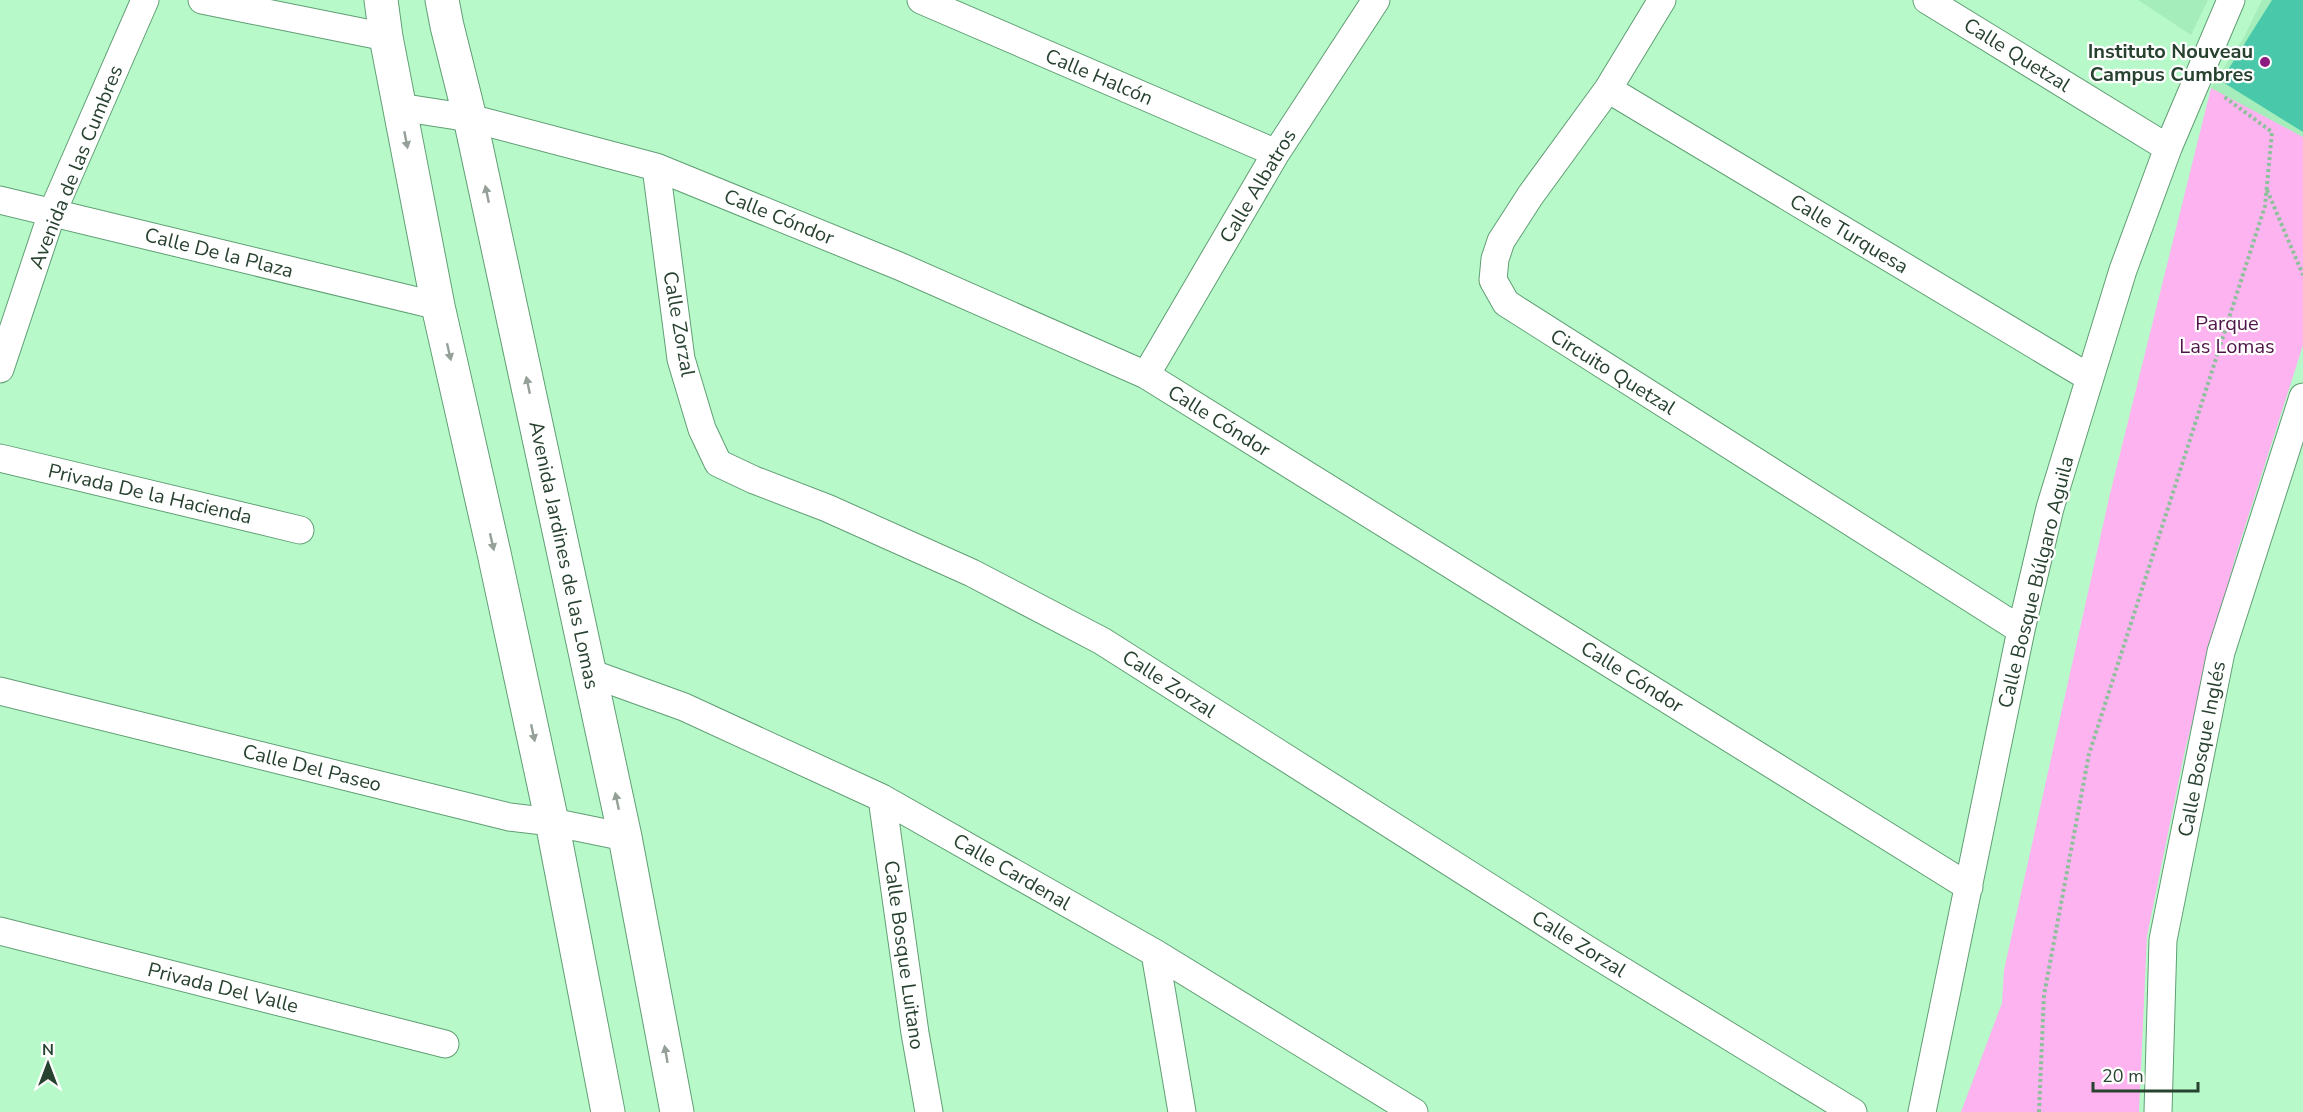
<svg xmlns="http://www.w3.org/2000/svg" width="2303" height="1112" font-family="'Nunito Sans',sans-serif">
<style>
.built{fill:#a5eebb}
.green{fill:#fdb3ef}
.building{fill:#49c9aa}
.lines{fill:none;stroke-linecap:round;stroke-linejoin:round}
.street-casing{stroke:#609e74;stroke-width:29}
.secondary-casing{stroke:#609e74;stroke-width:35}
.path{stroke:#8bc09a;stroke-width:4;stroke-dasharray:3 3;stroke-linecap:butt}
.street{stroke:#fff;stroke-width:27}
.secondary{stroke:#fff;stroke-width:33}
.oneway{fill:#94a098}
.poi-dot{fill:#8c1c7f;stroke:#fff;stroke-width:2}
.labels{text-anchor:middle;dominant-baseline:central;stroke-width:4.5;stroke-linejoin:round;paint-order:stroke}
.poi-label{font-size:20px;font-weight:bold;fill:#284230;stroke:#fff;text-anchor:end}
.street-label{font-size:20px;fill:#284230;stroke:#fff}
.park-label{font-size:20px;fill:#501548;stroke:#fff}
</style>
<rect width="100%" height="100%" fill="#b8f9ca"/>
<path class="built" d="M2138 0H2208L2191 35Z
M2262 0H2303V142L2211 88 2244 37Z"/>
<path class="green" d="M2211 88 2303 137V345L2235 558 2185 750 2147 936 2139 1112H1961L2002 1003 2004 970 2109 498Z"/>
<path class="building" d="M2272 0H2303V132L2221 81Z"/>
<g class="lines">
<defs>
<path id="street" d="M202 0 386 37
M921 0 1276 153
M1662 0 1608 89 1530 196 1501 241 1495 259 1493 280 1506 303 2021 630
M1927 0 2168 148
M1608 89 2090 378
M399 107 470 118 656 167 899 266 1146 375 1969 887
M656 167 681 359 702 429 718 463 754 480 827 508 972 573 1102 641 1588 950 1853 1112
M0 200 438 306
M0 369 52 213 145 0
M1146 375 1276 153 1376 0
M0 458 300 530
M590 673 684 707 882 798 1155 953 1414 1112
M0 691 509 817 552 822 625 837
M882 798 915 1033 929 1112
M0 931 445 1044
M1155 953 1182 1112
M1922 1112 2021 630 2050 508 2123 270 2168 148 2231 0
M2158 1112 2163 940 2221 652 2303 397"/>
<path id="secondary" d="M381 0 386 37 438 306 494 553 552 822 608 1112
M442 0 447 26 470 118 625 837 677 1112"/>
</defs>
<use href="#street" class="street-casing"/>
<use href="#secondary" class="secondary-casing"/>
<path class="path" d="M2267 190 2303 275
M2039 1112 2044 995 2089 754 2265 206 2272 132 2223 96"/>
<use href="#street" class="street"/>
<use href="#secondary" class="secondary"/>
</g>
<defs><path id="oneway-solid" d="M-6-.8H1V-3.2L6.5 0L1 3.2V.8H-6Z" transform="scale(1.5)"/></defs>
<g class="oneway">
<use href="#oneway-solid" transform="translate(406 140) rotate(79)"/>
<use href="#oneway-solid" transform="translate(487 194) rotate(-102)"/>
<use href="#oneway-solid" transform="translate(449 352) rotate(77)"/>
<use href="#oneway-solid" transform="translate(528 385) rotate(-102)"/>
<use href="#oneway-solid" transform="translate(492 542) rotate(77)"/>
<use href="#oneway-solid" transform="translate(533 733) rotate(78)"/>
<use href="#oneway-solid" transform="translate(617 801) rotate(-102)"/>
<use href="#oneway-solid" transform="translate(666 1054) rotate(-100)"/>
</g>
<circle class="poi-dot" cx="2265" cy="62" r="6"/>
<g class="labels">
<g class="poi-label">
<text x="2253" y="51">Instituto Nouveau<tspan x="2253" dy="23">Campus Cumbres</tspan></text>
</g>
<g class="street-label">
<text transform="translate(2017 55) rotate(32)">Calle Quetzal</text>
<text transform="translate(1099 77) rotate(23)">Calle Halcón</text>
<text transform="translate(76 167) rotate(-68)">Avenida de las Cumbres</text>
<text transform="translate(1258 186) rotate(-59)">Calle Albatros</text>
<text transform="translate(779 217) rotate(22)">Calle Cóndor</text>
<text transform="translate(1849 234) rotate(31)">Calle Turquesa</text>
<text transform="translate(219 253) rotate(14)">Calle De la Plaza</text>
<text transform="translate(679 324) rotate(80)">Calle Zorzal</text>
<text transform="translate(1613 372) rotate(32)">Circuito Quetzal</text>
<text transform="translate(1219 421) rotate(32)">Calle Cóndor</text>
<text transform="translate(150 494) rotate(13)">Privada De la Hacienda</text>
<text transform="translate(564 555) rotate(78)">Avenida Jardines de las Lomas</text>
<text transform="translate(2036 582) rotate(-76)">Calle Bosque Búlgaro Aguila</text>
<text transform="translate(1632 677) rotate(32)">Calle Cóndor</text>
<text transform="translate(1169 684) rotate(33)">Calle Zorzal</text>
<text transform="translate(2202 749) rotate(-79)">Calle Bosque Inglés</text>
<text transform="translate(312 768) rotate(14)">Calle Del Paseo</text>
<text transform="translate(1012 872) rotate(30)">Calle Cardenal</text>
<text transform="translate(1579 944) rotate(32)">Calle Zorzal</text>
<text transform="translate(904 955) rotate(82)">Calle Bosque Luitano</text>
<text transform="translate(223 988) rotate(14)">Privada Del Valle</text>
</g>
<g class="park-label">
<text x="2227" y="323">Parque<tspan x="2227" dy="23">Las Lomas</tspan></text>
</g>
</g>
<g transform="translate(48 1064)" stroke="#ffffff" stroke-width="4.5" paint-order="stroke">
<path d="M0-4.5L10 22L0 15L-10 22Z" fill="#284230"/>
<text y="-9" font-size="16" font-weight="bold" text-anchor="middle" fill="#284230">N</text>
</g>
<path d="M2093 1082v9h105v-9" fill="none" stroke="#284230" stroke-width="3"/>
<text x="2102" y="1082" font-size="18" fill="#284230" stroke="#ffffff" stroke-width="4.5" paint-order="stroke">20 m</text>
</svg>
